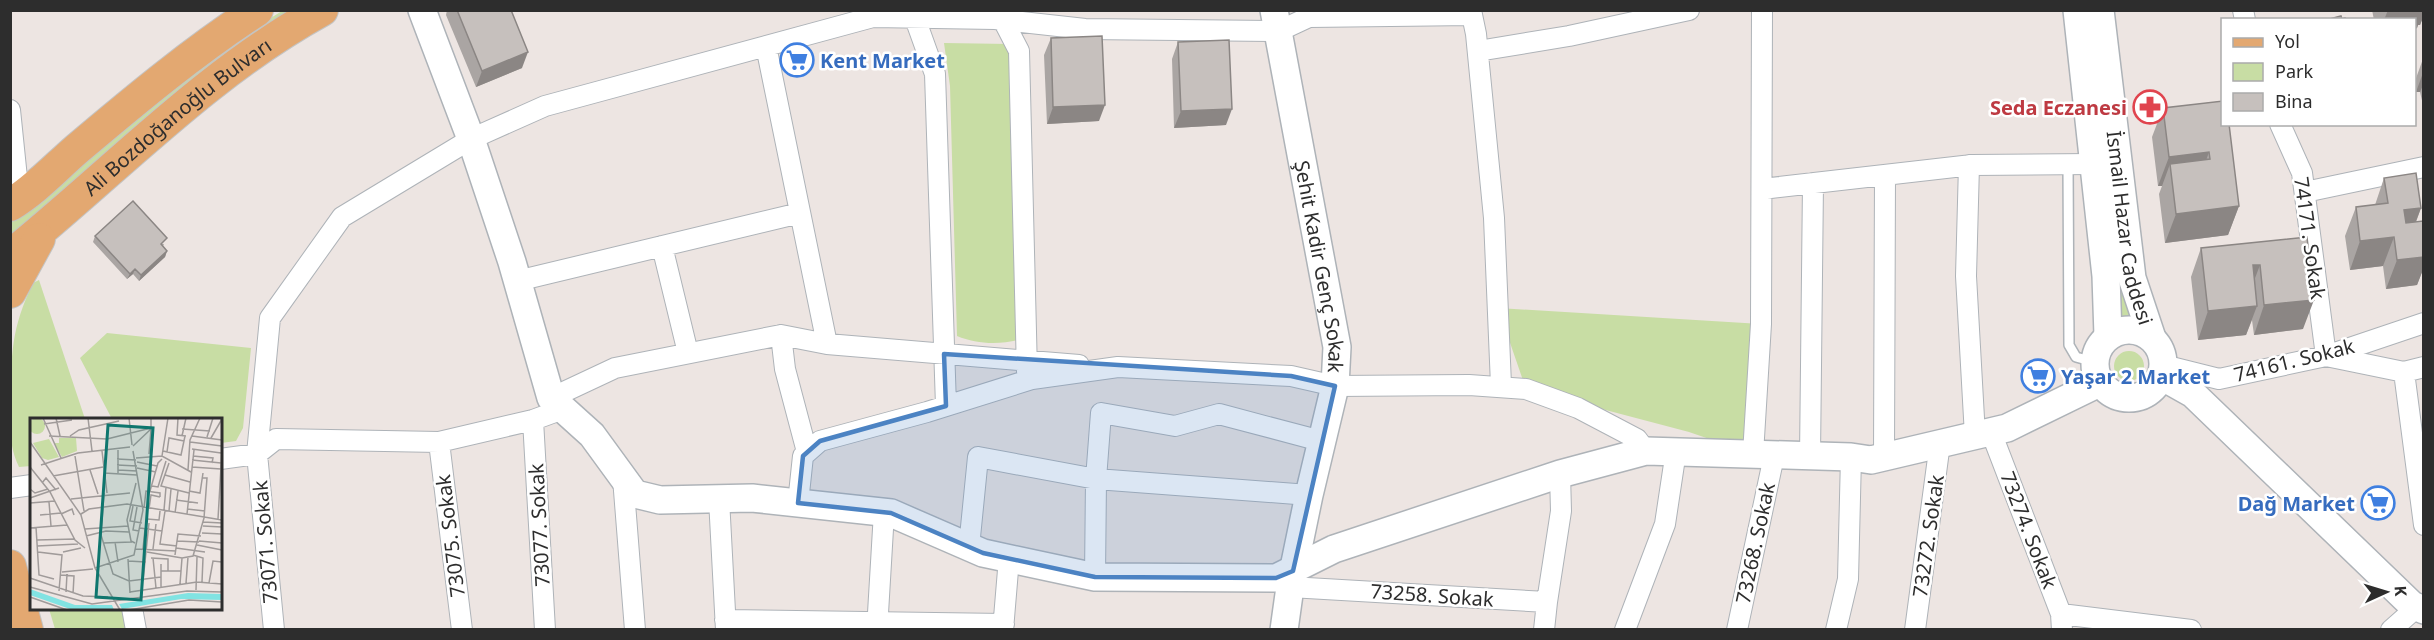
<svg xmlns="http://www.w3.org/2000/svg" width="2434" height="640" font-family="'Noto Sans',sans-serif">
<style>
.green{fill:#c8dda4}
.lines{fill:none;stroke-linecap:round;stroke-linejoin:round}
.lane-casing{stroke:#aeb3b8;stroke-width:12}
.street-casing{stroke:#aeb3b8;stroke-width:22}
.secondary-casing{stroke:#aeb3b8;stroke-width:30}
.primary-casing{stroke:#c4c4c4;stroke-width:34}
.lane{stroke:#fff;stroke-width:9}
.street{stroke:#fff;stroke-width:20}
.secondary{stroke:#fff;stroke-width:27}
.primary{stroke:#e3a871;stroke-width:32}
.wall{fill:#aaa5a3}
.shaded-wall{fill:#8b8684}
.building{fill:#c6c0bd;stroke:#8b8684;stroke-width:1.5}
.marked{fill:#4c83c3;fill-opacity:0.2;stroke:#4c83c3;stroke-width:4.5;stroke-linejoin:round}
.labels{text-anchor:middle;dominant-baseline:central;stroke-width:5;stroke-linejoin:round;paint-order:stroke}
.shop-label{font-size:20px;font-weight:bold;fill:#366cbe;stroke:#fff;text-anchor:start}
.health-label{font-size:20px;font-weight:bold;fill:#be3a42;stroke:#fff;text-anchor:end}
.street-label{font-size:20px;fill:#2d2d2d;stroke:#fff}
.inset-road{fill:none;stroke:#a09b9a;stroke-width:1.5}
.view{fill:#0f766e;fill-opacity:0.15;stroke:#0f766e;stroke-width:3}
.inset-edge{fill:none;stroke:#2d2d2d;stroke-width:3}
</style>
<rect width="100%" height="100%" fill="#ede5e2"/>
<path class="green" d="M282 11H295C243 42 193 77 146 117 100 156 56 199 11 239V221C57 189 97 148 141 112 185 76 233 41 282 11Z
M944 43 1010 44 1018 340C998 345 976 344 957 336L950 86Z
M2121 274 2131 321H2117Z
M39 280 85 419 32 420 31 466 19 467C8 443 11 430 11 404 11 354 11 329 33 283Z
M1498 308 1761 324 1753 454 1689 432 1526 389Z
M107 333 251 348 243 428 236 441 221 443 220 420 112 419 80 358Z
M2114 366a15 15 0 1 1 30 0a15 15 0 1 1-30 0Z
M49 609H128L134 629H55Z"/>
<g class="lines">
<defs>
<path id="lane" d="M2068 165 2069 345 2076 357 2094 362"/>
<path id="street" d="M912 10 935 74 946 406
M1000 10 1003 20 1019 51 1027 372
M1471 10 1476 34 1494 218 1501 385
M2243 10 2245 20
M766 46 827 344
M1478 51 1569 36 1689 10
M10 110 17 178
M2280 124 2302 173 2326 356 2404 372 2424 525
M1969 165 1966 276 1975 436
M1762 189 1972 165 2093 164
M2305 192 2424 167
M662 246 688 353
M517 281 800 213
M2163 365 2219 379 2326 356 2424 323
M2404 372 2424 367
M551 398 615 368 781 335
M533 420 545 630
M1991 432 2061 614 2062 630
M439 442 462 630
M807 452 785 369 781 335 827 344 1079 365
M1753 454 1761 324 1762 10
M1810 457 1813 183
M1884 457 1885 175
M220 459 257 454 276 439 439 442 533 420 563 409
M623 478 635 630
M10 488 32 485
M719 499 726 630
M798 503 803 456 820 441 927 412 1032 379 1118 367 1291 376 1335 386 1469 385 1526 389 1578 408 1637 439 1646 451
M969 547 978 457 1096 479 1309 495
M1095 577 1096 479 1101 413 1175 426 1219 414 1321 441
M1290 587 1547 602 1544 630
M1547 602 1561 511 1560 474
M132 608 136 630
M2061 614 2191 630
M725 620 1004 624
M274 630 257 454 270 318 342 217 471 139 545 106 873 17 995 19 1085 29 1279 31 1309 17 1472 15
M877 630 884 512
M1003 630 1009 558
M1625 630 1665 524 1676 451
M1737 630 1774 456
M1836 630 1848 579 1851 457
M1915 630 1940 443
M2391 630 2417 607"/>
<g id="secondary">
<path d="M422 10 471 139 512 262 551 398 592 435 635 494 660 500 752 498 891 513 983 553 1095 577 1276 578 1334 549 1560 474 1646 451 1851 457 1871 460 2007 428 2099 383"/>
<path id="s1" d="M1274 10 1337 347 1335 386 1309 495 1290 587 1284 630"/>
<path d="M2077 10 2106 276 2108 336"/>
<path id="s2" d="M2100 10 2132 278 2152 338"/>
<circle cx="2129" cy="364" r="34"/>
<path d="M2161 376 2193 394 2412 605 2424 610"/>
</g>
<g id="primary">
<path d="M10 205C35 190 55 168 77 149 135 100 194 51 257 10"/>
<path id="s3" d="M10 256C113 173 205 74 322 10"/>
<path d="M10 292 39 239"/>
<path d="M10 566 27 630"/>
</g>
</defs>
<use href="#lane" class="lane-casing"/>
<use href="#street" class="street-casing"/>
<use href="#secondary" class="secondary-casing"/>
<use href="#primary" class="primary-casing"/>
<use href="#lane" class="lane"/>
<use href="#street" class="street"/>
<use href="#secondary" class="secondary"/>
<use href="#primary" class="primary"/>
</g>
<path class="wall" d="M447 10H511L522 68 476 87 446 15Z
M2372 10H2424V15L2420 25H2418L2417 28 2415 29V20H2374Z
M1051 38 1099 121 1047 124 1044 55Z
M1178 42 1226 125 1174 128 1172 59Z
M2424 56V109L2420 92H2416L2415 86V81Z
M2223 101 2239 206 2228 235 2165 243 2159 194 2162 186H2158L2152 137 2163 108Z
M2384 178 2421 208 2416 222 2424 226V267L2417 285 2386 289 2383 266 2350 270 2345 236 2356 207 2375 205Z
M95 236 164 244 163 246 167 251 165 257 139 281 133 274 127 279 93 242Z
M2307 237 2303 329 2254 335 2252 320 2246 335 2198 340 2191 277 2201 248Z"/>
<path class="shaded-wall" d="M2388 10H2424V15L2420 25H2418L2417 28 2415 29V20H2384Z
M528 52 522 68 476 87 482 71Z
M2424 70V83L2420 92H2416Z
M1105 105 1099 121 1047 124 1053 107Z
M1232 109 1226 125 1174 128 1181 111Z
M2209 152 2199 181 2170 164 2162 186H2158L2169 157Z
M2239 206 2228 235 2165 243 2176 214Z
M2421 208 2410 237 2394 239 2404 210Z
M2394 237 2383 266 2350 270 2360 241Z
M167 251 165 257 139 281 141 275Z
M2424 257V267L2417 285 2386 289 2397 260Z
M2253 265H2260L2249 294Z
M135 269 133 274 127 279 130 274Z
M2314 300 2303 329 2254 335 2264 305Z
M2257 306 2246 335 2198 340 2208 311Z"/>
<path class="building" d="M457 10H511L528 52 482 71Z
M2341 16 2342 19 2345 18 2346 20H2326Z
M1102 36 1105 105 1053 107 1051 38Z
M1229 40 1232 109 1181 111 1178 42Z
M2223 101V124H2229L2239 206 2176 214 2170 164 2210 159 2209 152 2169 157 2163 108Z
M2416 173 2421 208 2404 210 2406 223 2423 221 2424 257 2397 260 2394 237 2360 241 2356 207 2388 203 2384 178Z
M133 201 167 238 161 244 167 251 141 275 135 269 130 274 95 236Z
M2307 237 2314 300 2264 305 2260 265H2253L2257 306 2208 311 2201 248Z"/>
<path class="marked" d="M944 354 1291 376 1335 386 1293 571 1276 578 1095 577 983 553 891 513 798 503 803 456 820 441 946 406Z"/>
<defs>
<symbol id="supermarket-ring" viewBox="-11 -11 22 22"><circle r="9.5" fill="#fff" stroke="#3f7fe0" stroke-width="1.5"/><path d="M-6-5.5h2.5l.6 2H6L4.5 2H-2.5L-4.4-4H-6ZM-1.5 3.2a1.3 1.3 0 1 0 .1 0ZM3 3.2a1.3 1.3 0 1 0 .1 0Z" fill="#3f7fe0"/></symbol>
<symbol id="pharmacy-ring" viewBox="-11 -11 22 22"><circle r="9.5" fill="#fff" stroke="#e0444e" stroke-width="1.5"/><path d="M-2-6h4v4h4v4h-4v4h-4v-4h-4v-4h4Z" fill="#e0444e"/></symbol>
</defs>
<g fill-rule="evenodd">
<use href="#supermarket-ring" x="778" y="41" width="38" height="38"/>
<use href="#pharmacy-ring" x="2131" y="88" width="38" height="38"/>
<use href="#supermarket-ring" x="2019" y="357" width="38" height="38"/>
<use href="#supermarket-ring" x="2359" y="484" width="38" height="38"/>
</g>
<g class="labels">
<g class="shop-label">
<text x="820" y="60">Kent Market</text>
<text x="2061" y="376">Yaşar 2 Market</text>
<text x="2355" y="503" text-anchor="end">Dağ Market</text>
</g>
<g class="health-label">
<text x="2127" y="107">Seda Eczanesi</text>
</g>
<g class="street-label">
<text stroke="none"><textPath href="#s3" startOffset="218">Ali Bozdoğanoğlu Bulvarı</textPath></text>
<text stroke="none"><textPath href="#s2" startOffset="220">İsmail Hazar Caddesi</textPath></text>
<text transform="translate(2310 238) rotate(82)">74171. Sokak</text>
<text stroke="none"><textPath href="#s1" startOffset="261">Şehit Kadir Genç Sokak</textPath></text>
<text transform="translate(2294 360) rotate(-14)">74161. Sokak</text>
<text transform="translate(539 525) rotate(-93)">73077. Sokak</text>
<text transform="translate(2029 530) rotate(69)">73274. Sokak</text>
<text transform="translate(450 536) rotate(-97)">73075. Sokak</text>
<text transform="translate(1928 536) rotate(-82)">73272. Sokak</text>
<text transform="translate(265 542) rotate(-95)">73071. Sokak</text>
<text transform="translate(1755 543) rotate(-78)">73268. Sokak</text>
<text transform="translate(1432 595) rotate(4)">73258. Sokak</text>
</g>
</g>
<g transform="translate(30 418)">
<rect width="192" height="192" fill="#ede5e2"/>
<path d="M-1 8a8 8 0 1 1 16 0a8 8 0 1 1-16 0ZM29 20H46L47 33 32 39 24 25H29ZM19 21 29 39 18 42 12 40 3 25Z" fill="#c8dda4"/>
<path d="M0 171 45 187H82L84 192 40 191 0 177ZM158 175 192 176V182L151 181 92 191 89 186Z" fill="#81e3e2"/>
<path class="inset-road" d="M13 0 31 40M26 0 30 18M58 0 62 33M99 0 102 27M148 0 147 17 156 18M14 6 42 2M152 11 180 13M19 18 77 21 121 10M40 18 49 12 89 3M152 18 156 0M162 18 192 22M177 19 183 0M181 20 192 1M0 24 51 97 65 150 90 192M160 24 192 28M103 28 121 11V0M162 31 191 35M88 32V55M72 33 77 75M133 33 151 37 155 18M137 34 139 20 154 23M119 36 121 11M45 38 54 93M132 38 138 0M163 38 183 40 182 45M106 40 132 38 161 54M87 41 106 42M162 42 191 45M107 44 127 48M139 45 131 68 159 75M11 47 48 35 100 29M87 47 107 48M0 49 20 74 45 122 55 130M162 49 191 51M107 50 126 54M60 52 68 76M88 52 107 53M158 52 160 22 170 0M74 55 107 57M135 57 160 64M23 58 73 49M12 65 16 60 26 72M122 68 128 69 136 43M0 71 5 75 18 71M120 73 128 45 132 41M159 73 170 75 173 55M74 75 71 117 83 156 99 163 131 159M0 80 29 70M41 81 100 75M146 82 168 85M19 84 21 108M0 85 25 83M103 88 100 103 112 105M107 89 103 112 109 113M114 90 116 73 130 75V79M119 91 121 77 130 79M157 91 175 93M134 92 136 69M135 93 130 126 147 128M139 93 141 71M145 95 148 73M31 96 42 91 44 97M51 96 59 91 97 86 192 102M157 96 164 32M10 97 31 95M117 101 129 102 130 93M188 101 192 31M173 104 192 105M173 108 192 109M6 109 9 157 24 161M0 110 37 107M110 110 132 113M55 111 98 108M172 115 192 116M56 118 76 113 99 114M7 122 45 121M147 123 169 124M169 123 192 125M85 124 88 144M73 125 102 124M105 125 101 123 97 102 106 65M167 127 192 132M7 128 48 126M146 130 175 134M105 131 146 133M113 131 115 111M123 131 126 106M8 134 32 137 29 173M33 134 51 130M117 134 152 140 163 138 174 100 177 60H172M145 137 148 116 171 118M163 137 173 140 172 164M121 140 138 141V153M123 140 126 170M98 141 100 175M98 143 116 144M131 146V169M65 150 104 137 113 92 103 33M131 153H151M32 154 63 151M31 157 44 158 43 176M0 160 53 178 78 179M113 163 119 105M156 165 158 139M179 165 183 143 192 144M150 166 152 140M0 169 62 186 157 173 192 174M166 172 167 139M36 174 37 156M100 174 167 164 192 166M0 179 37 192M99 192 159 182 192 184"/>
<path class="view" d="M78 7 123 10 111 182 66 179Z"/>
<rect width="192" height="192" class="inset-edge"/>
</g>
<rect width="2434" height="640" fill="none" stroke="#2d2d2d" stroke-width="24"/>
<rect x="2221" y="18" width="195" height="108" fill="#ffffff" stroke="#ababab" stroke-width="1.5"/>
<rect x="2233" y="38" width="30" height="9" fill="#e3a871" stroke="#ababab" stroke-width="1.5"/>
<text x="2275" y="48" font-size="18" fill="#2d2d2d">Yol</text>
<rect x="2233" y="63" width="30" height="18" fill="#c8dda4" stroke="#ababab" stroke-width="1.5"/>
<text x="2275" y="78" font-size="18" fill="#2d2d2d">Park</text>
<rect x="2233" y="93" width="30" height="18" fill="#c6c0bd" stroke="#ababab" stroke-width="1.5"/>
<text x="2275" y="108" font-size="18" fill="#2d2d2d">Bina</text>
<g transform="translate(2386 592) rotate(86)" stroke="#ffffff" stroke-width="4.5" paint-order="stroke">
<path d="M0-4.5L10 22L0 15L-10 22Z" fill="#2d2d2d"/>
<text y="-9" font-size="16" font-weight="bold" text-anchor="middle" fill="#2d2d2d">K</text>
</g>
</svg>
